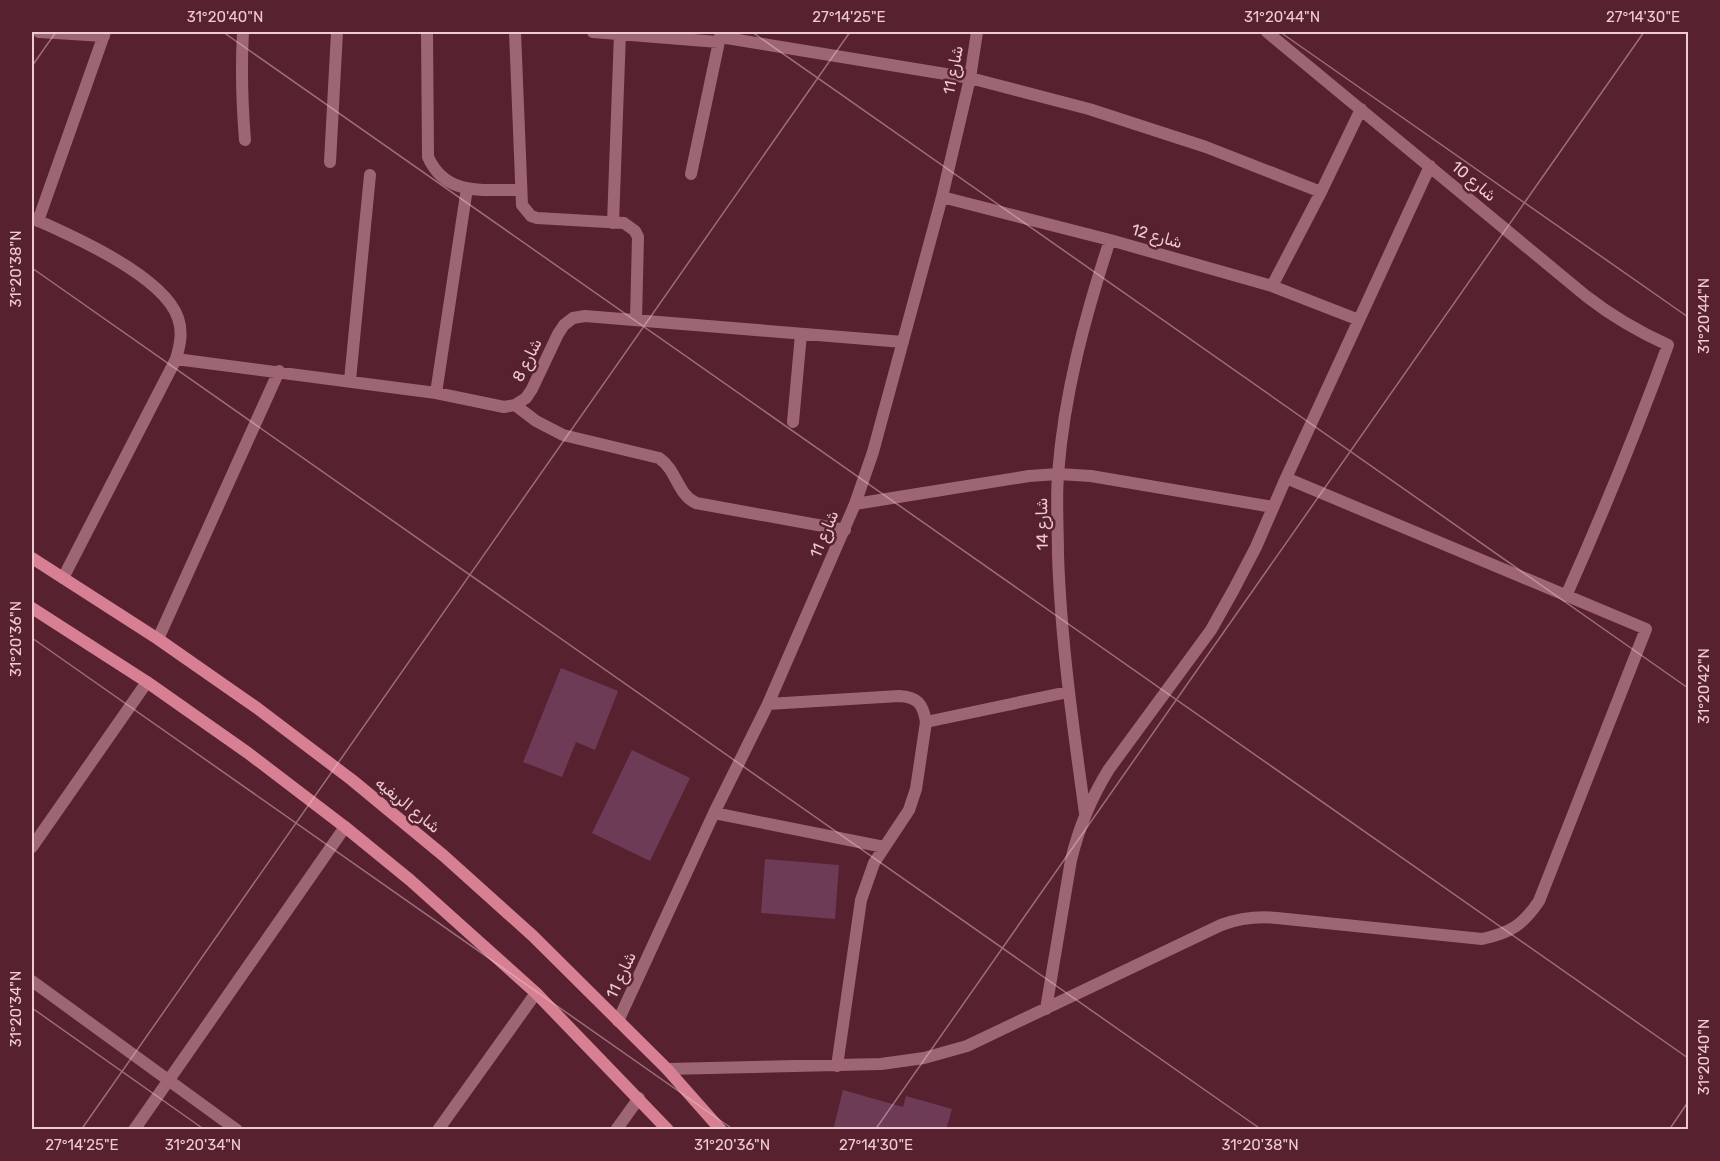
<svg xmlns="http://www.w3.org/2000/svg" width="1720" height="1161" font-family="Rubik,Cairo,sans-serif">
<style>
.building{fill:#6e3b57}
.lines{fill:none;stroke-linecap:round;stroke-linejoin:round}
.street{stroke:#9e6672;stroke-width:12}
.secondary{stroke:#d88093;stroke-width:12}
.ticks{fill:none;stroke:#eecbd1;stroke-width:1.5;stroke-opacity:0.45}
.labels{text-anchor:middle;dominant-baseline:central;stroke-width:5;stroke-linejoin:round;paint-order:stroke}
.street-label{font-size:16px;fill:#eecbd1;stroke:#57212f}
.neatline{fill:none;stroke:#eecbd1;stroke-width:2}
.ticks-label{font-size:15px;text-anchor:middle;fill:#eecbd1}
</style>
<rect width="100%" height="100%" fill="#57212f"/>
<path class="building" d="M561 668 618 691 595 750 576 742 562 777 523 762Z
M632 750 690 778 650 861 592 833Z
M765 859 839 865 835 919 761 913Z
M843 1090 903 1107 906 1096 952 1109 946 1130H833Z"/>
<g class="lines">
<path class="street" d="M39 32 104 36
M243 32C241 68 242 104 245 140
M427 32 428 157C446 197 483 189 520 190
M515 32 522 205 531 216 537 218 624 223 635 231 638 237 636 320
M593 32 718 42
M1267 32 1586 296C1613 317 1637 331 1668 345 1637 430 1603 513 1566 596
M720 37 970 78 1089 109 1206 147 1321 192
M330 162 337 32
M691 174 721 32
M942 197 1110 240 1272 286 1359 320
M32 218C71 235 164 276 178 318 183 332 180 345 176 359L63 578
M38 221 105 32
M613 223 620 33
M1272 286 1321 192 1361 109
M176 359 436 393 504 407 515 405 526 398 532 389 558 334 564 325 573 318 585 316 903 342
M350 380 370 175
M436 393 467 188
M515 405 536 421 563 435 659 458C677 470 677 494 696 503L845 530
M793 422 801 334
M855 504 1029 476 1058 474 1091 476 1273 507
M158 639 279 371
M768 704 899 696C918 697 923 704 926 722L916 789 909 810 874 863 861 900 837 1066
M926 722 1068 692
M714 813 884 847
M1085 813C1073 727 1061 642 1058 555 1058 529 1056 501 1058 474 1064 394 1085 316 1110 240
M32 847 147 682
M32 981 237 1130
M1046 1009 1071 860C1079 827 1091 798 1109 769L1211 630 1234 589 1256 547 1286 478 1430 166
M618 1021 714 813 768 704 855 504 873 452 942 197 970 78 977 32
M667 1069 881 1064 924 1058 967 1046 1221 925C1240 918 1257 916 1277 918L1482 939C1510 933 1523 925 1539 901L1646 629 1286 478
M134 1130 345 827
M438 1130 536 993
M616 1130 639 1098"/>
<path class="secondary" d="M32 558 158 639 257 708 352 780 444 856 533 936 667 1069 721 1130
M32 608 147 682 248 753 345 827 410 880 536 993 668 1130"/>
</g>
<path class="ticks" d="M223 32 1688 1058M752 32 1688 688M1280 32 1688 317M32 66 56 32M32 268 1262 1130M32 638 734 1130M32 1008 205 1130M81 1130 850 32M875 1130 1644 32M1669 1130 1688 1102"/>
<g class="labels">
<g class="street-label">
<text transform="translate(953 70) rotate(-79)">شارع 11</text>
<text transform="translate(1474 181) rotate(40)">شارع 10</text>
<text transform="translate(1157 236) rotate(16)">شارع 12</text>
<text transform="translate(527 360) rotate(-64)">شارع 8</text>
<text transform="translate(1042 524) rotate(-91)">شارع 14</text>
<text transform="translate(824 534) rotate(-67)">شارع 11</text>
<text transform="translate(408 805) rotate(39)">شارع الريفيه</text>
<text transform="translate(621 975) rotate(-65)">شارع 11</text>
</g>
</g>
<rect width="1720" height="1161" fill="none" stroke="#57212f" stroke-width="66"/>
<rect x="33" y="33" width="1654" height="1095" class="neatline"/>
<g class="ticks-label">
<text x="225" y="22">31°20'40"N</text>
<text x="849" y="22">27°14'25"E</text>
<text x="1282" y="22">31°20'44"N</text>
<text x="1643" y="22">27°14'30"E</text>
<text transform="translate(16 269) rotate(-90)" y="5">31°20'38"N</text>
<text transform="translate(1704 316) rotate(-90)" y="5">31°20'44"N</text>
<text transform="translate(16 639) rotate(-90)" y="5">31°20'36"N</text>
<text transform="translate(1704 686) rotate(-90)" y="5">31°20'42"N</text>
<text transform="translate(16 1009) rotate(-90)" y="5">31°20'34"N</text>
<text transform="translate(1704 1057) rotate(-90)" y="5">31°20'40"N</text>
<text x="82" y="1150">27°14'25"E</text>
<text x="203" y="1150">31°20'34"N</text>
<text x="732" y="1150">31°20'36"N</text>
<text x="876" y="1150">27°14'30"E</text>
<text x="1260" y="1150">31°20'38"N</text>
</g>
</svg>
